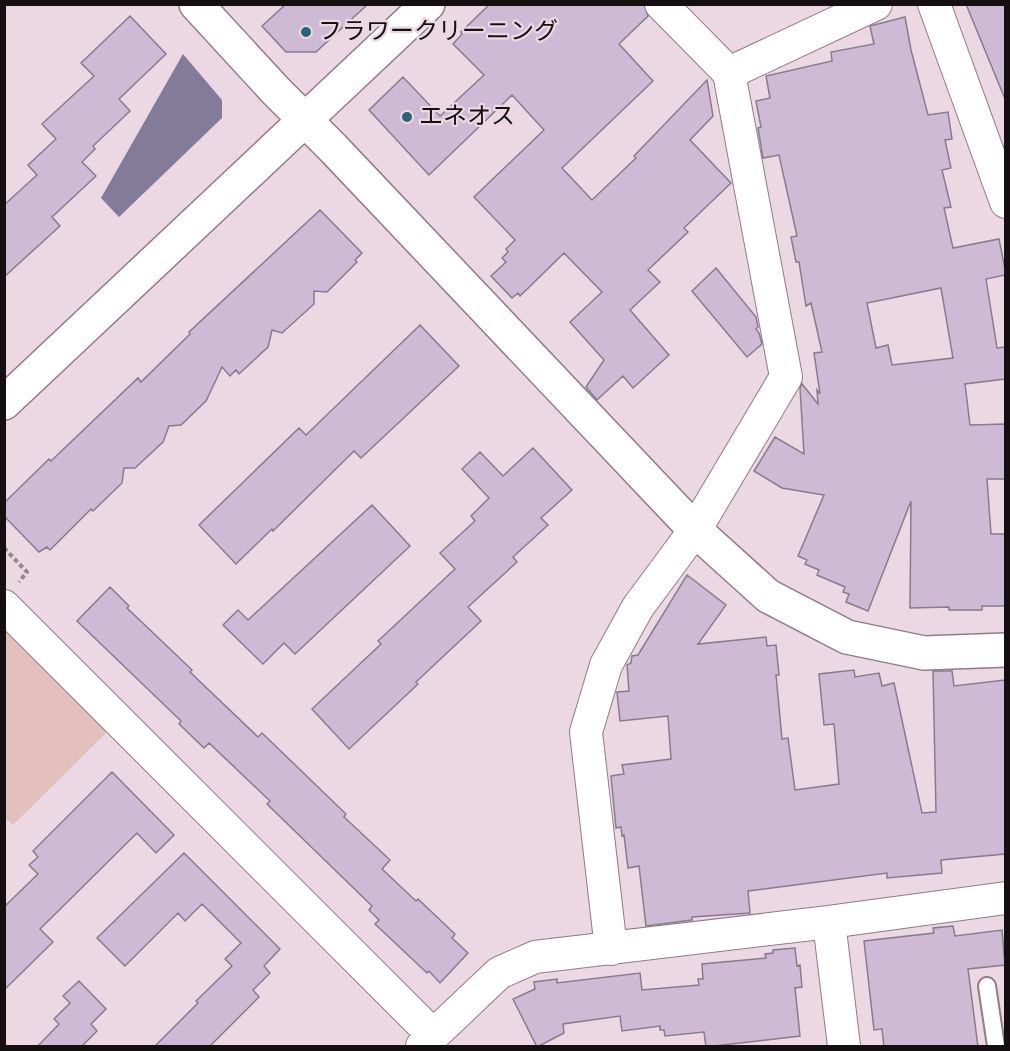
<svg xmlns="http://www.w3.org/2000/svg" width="1010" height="1051" font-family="'Alegreya Sans','Noto Sans JP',sans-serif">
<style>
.green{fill:#e4c0bc}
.water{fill:#837c98}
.building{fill:#cebad4;stroke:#877c8b;stroke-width:1.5;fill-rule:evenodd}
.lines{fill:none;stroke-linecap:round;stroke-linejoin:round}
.lane-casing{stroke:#8e7c87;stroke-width:20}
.street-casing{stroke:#8e7c87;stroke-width:34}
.secondary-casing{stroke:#8e7c87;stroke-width:36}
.path{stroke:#95878f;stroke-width:4;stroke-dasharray:4.5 3;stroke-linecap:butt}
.lane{stroke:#fff;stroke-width:16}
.street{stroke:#fff;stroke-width:32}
.secondary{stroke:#fff;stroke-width:33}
.poi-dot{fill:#27637b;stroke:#ebd8e3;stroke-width:2}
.labels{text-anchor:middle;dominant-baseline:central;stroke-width:4.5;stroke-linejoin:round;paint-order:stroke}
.poi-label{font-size:24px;fill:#150f12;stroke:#ebd8e3;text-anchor:start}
</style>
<rect width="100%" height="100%" fill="#ebd8e3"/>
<path class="green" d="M4 626 108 731 13 825 4 817Z"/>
<path class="water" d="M183 54 222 100V118L119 217 101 198Z"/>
<path class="building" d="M286 4H368L316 52H286L262 26Z
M490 4H644L648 16 619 44 653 81 562 168 592 200 636 158 634 156 707 80 713 116 690 140 731 183 684 228 688 232 648 270 660 282 630 310 669 355 633 388 623 376 597 400 586 387 604 360 570 322 602 292 564 253 520 296 518 293 512 298 491 276 506 262 502 258 508 252 506 249 515 240 474 197 544 130 512 95 429 175 369 110 403 77 440 116 484 75 453 44 462 34 461 32Z
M966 4H1005V99Z
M130 16 166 54 119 99 130 111 93 146 95 149 82 162 96 176 52 217 60 226 4 277V205L37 175 28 165 56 139 42 124 94 76 81 63Z
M905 17 911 50 928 115 948 112 952 139 945 140 951 168 942 170 951 207 944 208 953 248 999 239 1005 269V275L986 279 997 348 1005 347V379L965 384 970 425 1005 424V479H987L991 534H1005V606H982V610H949V607L910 608 911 501 868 611 846 602 849 594 843 592 845 587 817 575 819 570 805 564 807 560 798 556 824 495 782 488 754 471 775 437 804 454 800 388 802 384 818 404 817 390 820 394 814 353 822 352 811 303 806 306 799 262H796L791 237 797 236 779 155 763 158 758 128 761 127 756 101 770 98 766 76 832 61 831 52 874 44 870 26ZM941 288 953 358 892 365 888 345 876 348 867 303Z
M320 210 362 253 355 260 357 262 327 292 314 291V304L282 333 272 330 268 347 239 374 236 370 230 376 222 367 206 401 181 425 169 426 163 442 135 468H124L122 483 93 511 91 509 50 550 47 547 39 552 4 516V503L49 459 51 461 138 378 141 382 190 334 189 332Z
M716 268 756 317 758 327 756 329 759 333 762 344 747 357 692 291Z
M420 325 459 366 361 458 354 451 273 531 272 529 236 564 199 525 299 428 306 435Z
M533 448 572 490 541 518 548 525 513 557 517 562 468 607 481 621 416 682 418 684 349 749 312 709 381 644 378 641 455 569 440 553 475 521 471 516 489 498 462 469 480 452 503 476Z
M372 505 410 546 295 654 284 643 263 664 223 625 238 610 248 620Z
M687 575 726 605 698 644 766 637 767 646 776 645 779 675H776L782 739 788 738 795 790 839 784 834 724 824 725 819 674 854 670 855 677 879 673 882 686 894 683 922 813 936 812 933 671H952L954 686 1005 680V854L941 860 942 873 887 878V873L748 891 750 913 692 917V920L646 926 639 866 628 868 624 835 622 836 621 827 616 828 611 776 624 774 622 765 671 759 668 716 620 721 617 692 629 691 627 665 631 663 632 656 638 655Z
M110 587 129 606 127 608 192 670 190 672 258 737 262 733 346 814 344 817 390 860 382 869 416 901 418 899 455 934 452 938 468 953 440 983 429 971 427 973 375 924 379 920 369 910 372 906 267 804 270 801 209 743 204 748 179 724 181 721 77 621Z
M112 772 174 835 156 853 137 833 40 929 53 942 4 990V907L38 874 29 865 38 857 33 851Z
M184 853 280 949 264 966 270 973 253 990 259 997 209 1047H154L198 1003 196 1001 232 966 225 959 241 943 202 904 185 921 178 913 125 966 97 938Z
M953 926 955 936 1002 930 1005 965 968 969 978 1047H884L882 1029 874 1030 864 941 934 933 933 928Z
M795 948 797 966 800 965 802 987 795 988 800 1036 706 1047 704 1032 665 1036 664 1030H660V1026L622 1031 620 1016 563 1024 564 1033 537 1047 513 999 535 989 534 982 557 979V983L640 973 642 990 699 985 698 979H703L702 964 766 958 765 954 773 953V950Z
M79 981 106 1009 91 1024 97 1031 81 1047H37L59 1024 54 1019 70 1003 63 996Z"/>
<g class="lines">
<defs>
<path id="lane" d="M987 986 996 1046"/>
<path id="street" d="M934 4 1006 202
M729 73 876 4
M4 606 433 1035
M829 922 844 1046
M611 949 586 732 606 665 638 607 695 530 786 377 729 73 661 4
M422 1046 499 973 535 957 829 922 1006 898"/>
<path id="secondary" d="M196 4 276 91 333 148 695 530 768 596 847 637 924 653 1006 650
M4 403 428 4"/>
</defs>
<use href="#lane" class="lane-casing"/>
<use href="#street" class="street-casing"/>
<use href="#secondary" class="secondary-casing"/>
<path class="path" d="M4 548 27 572 19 582"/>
<use href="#lane" class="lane"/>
<use href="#street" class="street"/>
<use href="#secondary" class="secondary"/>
</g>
<g class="poi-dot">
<circle cx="306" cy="32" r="6"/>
<circle cx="407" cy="117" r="6"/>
</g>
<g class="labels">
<g class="poi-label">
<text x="318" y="32">フラワークリーニング</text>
<text x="419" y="117">エネオス</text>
</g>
</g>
<rect width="1010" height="1051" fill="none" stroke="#150f12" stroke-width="12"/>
</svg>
